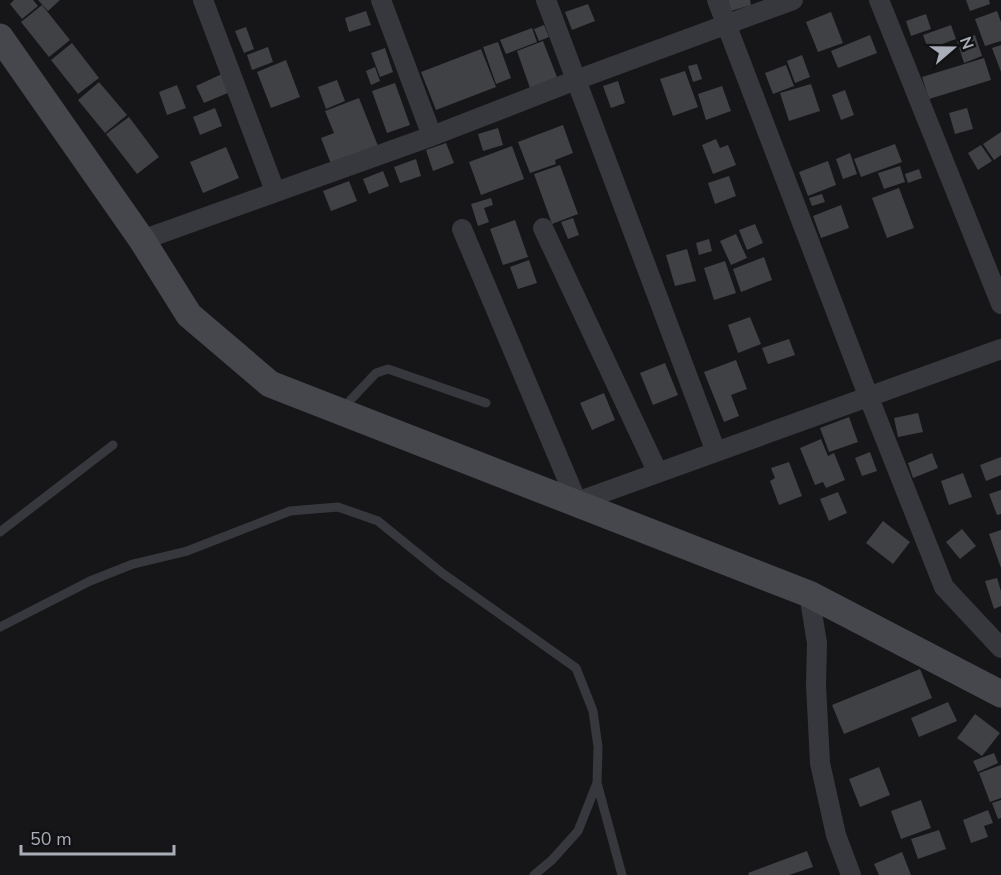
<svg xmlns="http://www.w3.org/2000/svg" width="1001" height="875" font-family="'Nunito Sans',sans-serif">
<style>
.building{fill:#404145}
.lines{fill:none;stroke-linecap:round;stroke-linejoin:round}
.lane{stroke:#37383d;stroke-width:9}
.street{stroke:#37383d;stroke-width:20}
.secondary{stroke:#45474d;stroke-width:27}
</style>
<rect width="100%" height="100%" fill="#161618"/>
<path class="building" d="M14 0H33L38 6 22 19 10 4Z
M38 0H60L48 11Z
M728 0H750L751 5 731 11Z
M966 0H989L990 4 970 11Z
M588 4 595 21 572 30 565 12Z
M42 5 70 40 49 57 21 22Z
M366 11 371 25 349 32 345 18Z
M997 11 1001 22V41L985 46 975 19Z
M831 12 843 43 818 52 806 22Z
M926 14 931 29 911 36 906 21Z
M544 25 549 37 539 41 534 29Z
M951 25 956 39 928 49 923 35Z
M246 27 254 49 244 53 235 31Z
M532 28 537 42 506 54 500 40Z
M870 35 877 53 838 68 831 51Z
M975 35 982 56 964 63 957 41Z
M543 41 557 77 530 88 517 51Z
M498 42 511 78 496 84 483 47Z
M72 43 99 78 78 94 51 60Z
M1001 45V72L992 48Z
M268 47 273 62 252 70 247 55Z
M385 48 393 72 380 77 371 53Z
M481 49 496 87 436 110 421 72Z
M802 55 810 77 795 83 787 61Z
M984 58 991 80 929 99 922 77Z
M286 60 300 97 271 108 257 72Z
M697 64 702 79 693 82 688 66Z
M786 65 794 86 773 94 765 73Z
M375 67 380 81 371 85 366 71Z
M685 71 698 107 673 116 660 79Z
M222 74 230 92 204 103 196 86Z
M337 80 345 101 326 109 318 87Z
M618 81 625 103 611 108 603 86Z
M99 82 127 115 105 133 78 100Z
M395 83 410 125 387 133 372 91Z
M811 84 820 111 789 121 780 93Z
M177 85 186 108 167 115 159 92Z
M722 86 731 111 706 120 698 94Z
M845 90 854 115 841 120 832 95Z
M359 98 378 146 331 164 321 138 334 133 325 111Z
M215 108 222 126 200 135 193 117Z
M967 108 973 129 955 134 949 113Z
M129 117 159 157 137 174 106 134Z
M563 125 573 153 555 160 556 164 530 173 518 142Z
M498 128 503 145 483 151 478 134Z
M1001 132V155L994 160 983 144Z
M716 139 720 148 728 145 736 165 713 174 702 145Z
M446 143 454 163 433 171 426 150Z
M895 144 902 162 861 177 854 159Z
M981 145 992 161 978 170 968 153Z
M512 146 524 179 481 195 469 162Z
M226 147 239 178 203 193 190 162Z
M850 153 857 174 843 179 836 159Z
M416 159 421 176 400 183 394 167Z
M828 161 836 185 808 196 799 172Z
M560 165 578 214 552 224 534 174Z
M900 166 905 182 884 189 878 173Z
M919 169 922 178 908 183 905 174Z
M383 171 389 186 369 194 363 179Z
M729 176 736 196 715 204 708 183Z
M349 181 357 201 331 211 323 191Z
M899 188 914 228 887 238 872 198Z
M822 194 825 202 812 206 809 198Z
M491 198 493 205 484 208 489 222 478 226 471 204Z
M841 205 849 228 821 238 813 216Z
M573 218 579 235 568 239 561 222Z
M515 220 528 257 503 265 490 229Z
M755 224 763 243 747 250 739 230Z
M736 234 747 258 731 265 720 241Z
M709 239 712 251 699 255 696 243Z
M687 249 696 281 675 286 666 255Z
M764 257 772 280 741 292 733 269Z
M529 260 537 283 518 289 510 267Z
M725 261 736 293 714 300 704 268Z
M750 317 761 344 738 353 728 325Z
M789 339 795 355 768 364 762 348Z
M736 360 747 389 731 395 739 416 724 422 704 372Z
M665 363 678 395 653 405 640 373Z
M604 393 615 420 592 430 580 403Z
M918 413 923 432 898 437 894 418Z
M849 417 858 442 829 452 820 428Z
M821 439 828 456 834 453 845 480 826 488 823 482 815 485 800 448Z
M870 452 877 471 862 476 855 458Z
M932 453 938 468 913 478 908 463Z
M1001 457V475L986 481 980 465Z
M789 462 802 496 779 505 770 481 775 478 771 468Z
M963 473 972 497 949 505 941 481Z
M1001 490V514L997 515 989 494Z
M838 492 847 513 829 521 820 499Z
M883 521 910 542 893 564 866 543Z
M962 529 976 546 960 559 946 542Z
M1001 530V568L989 534Z
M997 578 1001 591V606L994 609 985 581Z
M920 669 932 698 844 734 832 705Z
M948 702 957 721 919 737 911 718Z
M975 714 1000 733 982 756 957 738Z
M994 753 998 763 978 772 973 761Z
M1001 765V798L990 802 979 773Z
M879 767 890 795 860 807 849 779Z
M921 800 931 828 901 839 891 811Z
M1001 800V818L998 819 992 803Z
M988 810 993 823 984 826 988 837 971 843 963 820Z
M939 830 946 849 918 859 911 839Z
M807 851 813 867 789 875H749L748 873Z
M902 852 911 875H879L874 864Z"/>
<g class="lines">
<path class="lane" d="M342 409 376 373 388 369 486 403
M0 532 113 445
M0 627 90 581 133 564 187 551 290 511 338 507 378 521 442 573 576 668 593 711 598 747 597 783 578 831 552 860 534 875
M597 783 622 875"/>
<path class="street" d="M203 0 275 191
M381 0 432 136
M546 0 716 452
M717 0 869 398 944 587 1001 648
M879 0 1001 304
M543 228 658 473
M462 229 577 502 1001 349
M142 240 432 136 576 80 793 0
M809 594 817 643 816 685 820 763 836 835 851 875"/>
<path class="secondary" d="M0 37 142 240 189 315 270 384 809 594 1001 694"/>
</g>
<g transform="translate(953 48) rotate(70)" stroke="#111113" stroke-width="4.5" paint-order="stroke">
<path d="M0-4.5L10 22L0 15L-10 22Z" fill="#a8adb8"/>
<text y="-9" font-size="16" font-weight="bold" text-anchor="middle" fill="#a8adb8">N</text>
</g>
<path d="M21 845v9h153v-9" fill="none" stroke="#a8adb8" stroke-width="3"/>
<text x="30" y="845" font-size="18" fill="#a8adb8" stroke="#111113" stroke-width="4.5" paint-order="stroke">50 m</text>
</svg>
